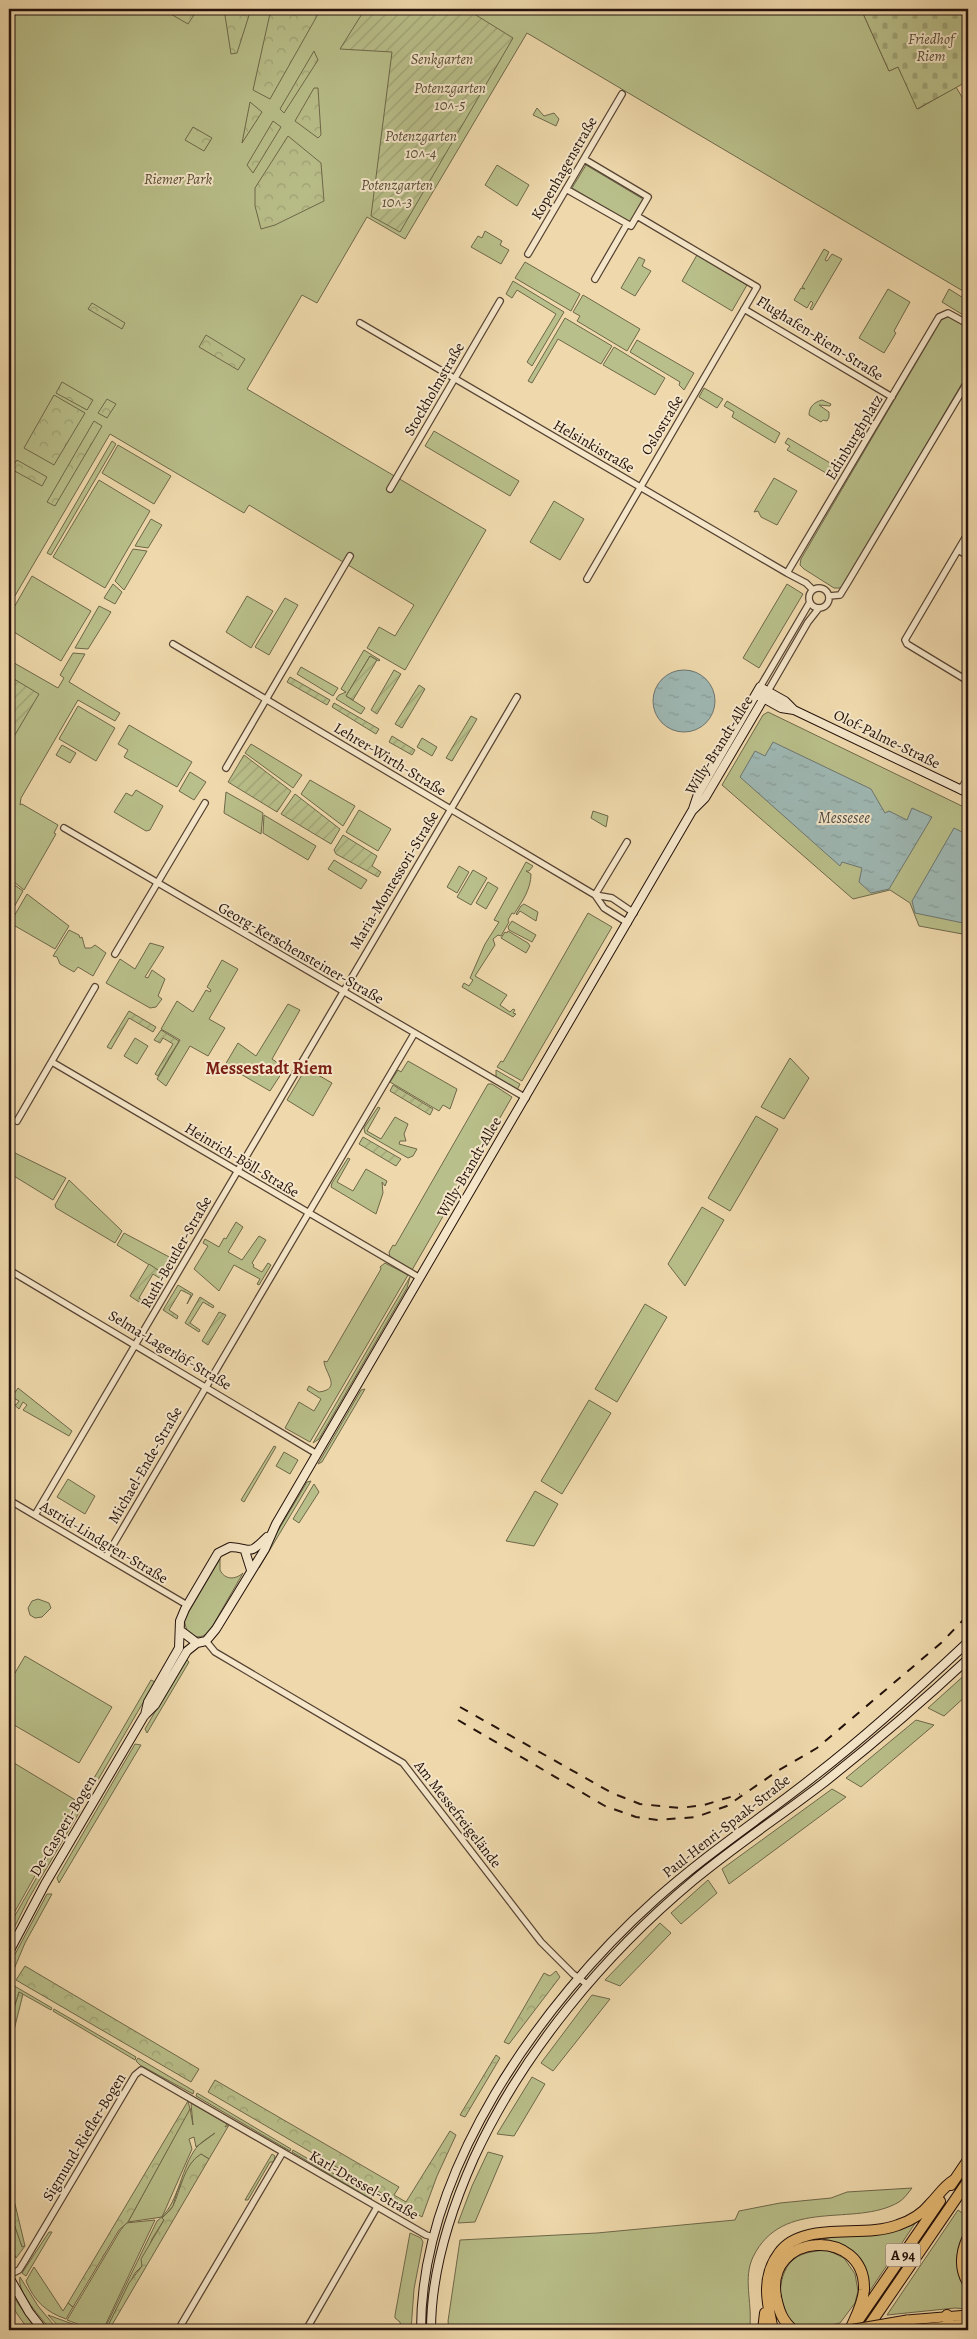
<svg xmlns="http://www.w3.org/2000/svg" width="977" height="2339" font-family="Alegreya,serif">
<style>
.green{fill:#b9bf8a;stroke:#6e684a}
.forest{fill:url(#forest-crowns);stroke:#6e684a}
.cemetery{fill:url(#cemetery-stones);stroke:#6e684a}
.garden{fill:url(#garden-furrows);stroke:#6e684a}
.water{fill:url(#water-ripples);stroke:#6d7570}
.lines{fill:none;stroke-linecap:round;stroke-linejoin:round}
.minor-casing{stroke:#564333;stroke-width:8}
.tertiary-casing{stroke:#564333;stroke-width:9}
.secondary-casing{stroke:#23110b;stroke-width:10}
.primary-casing{stroke:#23110b;stroke-width:11}
.motorway-casing{stroke:#23110b;stroke-width:12}
.minor{stroke:#f5e6c9;stroke-width:5.5}
.tertiary{stroke:#f5e6c9;stroke-width:7}
.secondary{stroke:#f5e6c9;stroke-width:8}
.primary{stroke:#e8bc76;stroke-width:9}
.motorway{stroke:#e8bc76;stroke-width:10}
.rail{stroke:#23110b;stroke-width:2;stroke-dasharray:9 9;stroke-linecap:butt}
.primary-bridge-casing{stroke:#23110b;stroke-width:11;stroke-linecap:butt}
.primary-bridge{stroke:#e8bc76;stroke-width:9}
.labels{text-anchor:middle;dominant-baseline:central;stroke-width:4;stroke-linejoin:round;paint-order:stroke}
.shield{fill:#f5e6c9;stroke:#625144;stroke-width:1}
.shield-label{font-size:14px;font-weight:bold;fill:#23110b}
.park-label{font-size:15px;font-style:italic;fill:#584e37;stroke:#f5e6c9}
.street-label{font-size:15px;fill:#23110b;stroke:#f5e6c9}
.water-label{font-size:16px;font-style:italic;fill:#4e4b46;stroke:#f5e6c9}
.quarter-label{font-size:18px;font-weight:bold;fill:#7a1f14;stroke:#f5e6c9}
</style>
<defs>
<pattern id="forest-crowns" width="20" height="18" patternUnits="userSpaceOnUse" patternTransform="scale(1.25)"><rect width="20" height="18" fill="#b9bf8a"/><path d="M2 6a3 3 0 1 1 6 0M12 15a3 3 0 1 1 6 0" fill="none" stroke="#9fa376"/></pattern>
<pattern id="cemetery-stones" width="16" height="16" patternUnits="userSpaceOnUse" patternTransform="scale(1.25)"><rect width="16" height="16" fill="#b9bf8a"/><path d="M2 7V4a2 2 0 0 1 4 0v3zM10 15v-3a2 2 0 0 1 4 0v3z" fill="#9fa376"/></pattern>
<pattern id="garden-furrows" width="10" height="10" patternUnits="userSpaceOnUse" patternTransform="scale(1.25)"><rect width="10" height="10" fill="#b9bf8a"/><path d="M-1 1l2-2M0 10L10 0M9 11l2-2" fill="none" stroke="#9fa376"/></pattern>
<pattern id="water-ripples" width="26" height="14" patternUnits="userSpaceOnUse" patternTransform="scale(1.25)"><rect width="26" height="14" fill="#9eb8b4"/><path d="M2 4q2-2 4 0t4 0M15 11q2-2 4 0t4 0" fill="none" stroke="#889d99"/></pattern>
</defs>
<rect width="100%" height="100%" fill="#efd9ac"/>
<filter id="stains"><feTurbulence type="fractalNoise" baseFrequency=".004" numOctaves="4"/><feColorMatrix values="0 0 0 0 .2 0 0 0 0 .09 0 0 0 0 .02 0 0 0 .5 -.17"/></filter>
<radialGradient id="worn" r=".72"><stop offset=".6" stop-color="#630" stop-opacity="0"/><stop offset="1" stop-color="#630" stop-opacity=".3"/></radialGradient>
<path class="green" d="M24 9H861L889 71 898 67 918 109 956 87 968 107V294L527 33 405 239 367 217 317 303 302 295 247 389 486 530 405 670 367 648 379 627 395 636 414 605 249 505 244 513 110 434 9 606V20Z
M537 108 544 116 554 113 559 119 556 126 533 115Z
M497 165 529 185 517 206 485 185Z
M586 165 643 199 630 222 572 188Z
M485 231 502 241 500 245 509 250 501 264 471 247 478 236 482 238Z
M824 249 829 252 825 260 827 261 832 254 842 259 812 310 810 309 813 303 811 301 807 308 794 300 801 288 805 289 802 287Z
M697 255 747 285 732 311 682 281Z
M639 257 645 260 642 266 651 271 635 296 621 288Z
M525 262 580 294 571 311 515 278Z
M513 281 564 312 532 366 527 362 556 314 517 290 512 298 506 294Z
M888 289 910 302 894 331 896 333 884 353 859 338Z
M949 289 968 301V318L942 302Z
M583 295 640 329 627 351 577 321 580 316 573 312Z
M944 317H951L968 328V373L844 585 840 588H834L804 569 800 565 801 559 940 322Z
M565 318 612 346 601 364 558 339 532 383 528 381Z
M637 340 694 373 684 390 679 385 680 382 630 352Z
M614 347 665 378 655 395 603 365Z
M704 388 723 399 717 408 699 397Z
M822 400 831 404 830 406 819 405 829 412V417L827 421 823 420 821 422 809 415C809 406 815 402 822 400Z
M727 401 780 433 775 443 732 417 734 412 724 406Z
M434 431 519 481 510 496 425 446Z
M788 438 837 467 831 476 787 450 790 446 785 443Z
M112 441 116 444 51 555 47 553Z
M118 445 171 476 154 504 102 473Z
M774 478 797 491 777 525 761 517 758 511 754 512Z
M99 480 150 511 105 588 53 557Z
M554 501 584 519 560 560 530 542Z
M151 519 162 525 148 548 135 546Z
M133 549 147 551 124 590 115 581Z
M32 576 91 611 61 661 9 629V616Z
M113 584 122 592 115 604 104 598Z
M787 584 803 594 759 668 743 658Z
M247 596 273 611 251 648 226 632Z
M285 598 298 605 269 655 255 647Z
M99 606 111 612 88 649 75 648Z
M364 650 380 660 379 661 370 656 346 696 365 708 361 714 336 699 339 695 346 692 341 689Z
M73 653 85 654 69 682 120 713 115 721 78 700 21 798 20 805 22 804 58 825 54 833 56 834 24 890 9 878V660L58 688 64 678 60 675Z
M301 667 338 688 333 696 297 674Z
M78 706 115 728 96 761 59 739Z
M768 712 968 809V935L919 926 910 903 890 890 853 899 722 785 763 715Z
M129 725 192 762 177 787 124 757 128 750 118 744Z
M422 738 437 747 432 756 417 747Z
M251 744 302 775 293 788 245 753Z
M62 745 76 753 70 763 56 755Z
M190 772 206 782 194 800 179 791Z
M310 780 355 806 343 826 301 794Z
M136 790 163 806 150 830 146 831 114 812 126 793 132 796Z
M226 792 263 813 261 834 224 813Z
M359 810 391 829 378 851 346 832Z
M593 811 608 816 606 827 591 818Z
M264 815 316 846 308 860 263 833Z
M334 860 367 880 361 889 328 869Z
M526 862 533 866 529 871H526L531 874C531 889 522 902 514 914L512 913 508 920 509 922 501 936 498 935 493 939 495 945 475 976 507 995 500 1005 510 1012 513 1009 515 1010 513 1013 516 1014 513 1017 462 987 464 983 469 986 473 980 470 978 485 944 499 922 494 920Z
M459 866 469 872 457 893 447 887Z
M473 870 487 878 471 905 457 897Z
M9 881 23 891 9 916Z
M488 882 498 888 486 909 476 903Z
M27 894 69 926 55 949 10 923Z
M524 904 538 912 536 921 520 911 517 915 516 914 521 906Z
M588 913 612 927 522 1081 497 1067 501 1061 503 1062Z
M512 921 536 935 532 942 509 930 508 927Z
M69 930 79 935 80 938 82 937 85 948H91L95 945 106 953 93 976 78 967 74 972 60 964 57 957 53 956Z
M508 931 528 943 530 946 526 953 501 938 505 932 507 933Z
M150 943 164 947 145 977 148 978 152 970 165 979 158 996 162 999 156 1007 150 1008 106 983 120 959 135 969Z
M222 960 238 969 209 1019 225 1028 208 1056 190 1046 166 1086 157 1079 180 1040 161 1029 177 1001 193 1012 206 990 210 992 211 990 207 987Z
M288 1004 300 1010 272 1059 285 1068 270 1091 225 1065 238 1043 256 1056Z
M135 1038 148 1046 137 1064 124 1056Z
M790 1058 809 1078 784 1119 761 1107Z
M408 1061 457 1089 450 1109 443 1105 439 1111 390 1082 398 1070 401 1072Z
M306 1068 332 1083 313 1116 287 1100Z
M496 1070 520 1084 517 1090 496 1078Z
M488 1084H492L512 1097 412 1270 390 1257 389 1252 393 1245 395 1246Z
M378 1107 380 1108 367 1131 381 1139 395 1117 408 1124 404 1134 406 1141H400L399 1144 417 1149 413 1156 408 1158 365 1133 364 1128Z
M756 1116 778 1129 730 1211 708 1198Z
M9 1150 66 1178 53 1200 9 1173Z
M348 1158 350 1159 337 1182 353 1191 366 1169 387 1181 385 1186 382 1182 383 1193 376 1214 331 1187 332 1183Z
M69 1180 122 1231 115 1243 56 1208 55 1205Z
M702 1207 724 1220 685 1286 668 1264Z
M236 1222 243 1227 228 1252 242 1260 259 1236 266 1240 252 1263 254 1265 253 1267 262 1272 268 1263 271 1265 259 1285 257 1284 260 1279 234 1265 219 1291 194 1269 208 1246 203 1243 205 1239 219 1247 224 1238 226 1239Z
M124 1233 173 1259 164 1274 117 1245Z
M385 1263 408 1275 310 1442 285 1428 299 1402 314 1411 321 1399 307 1390 309 1386 319 1392C343 1389 324 1372 324 1361L327 1362 381 1269 380 1267Z
M410 1277 407 1288 319 1439 313 1443Z
M645 1304 667 1317 617 1402 595 1389Z
M18 1388 72 1431 69 1436 23 1410 27 1405 23 1402 19 1409 10 1401 16 1405 19 1401 12 1397Z
M365 1389 322 1462 318 1464 361 1390Z
M589 1400 611 1413 562 1494 541 1481Z
M274 1446 276 1447 244 1502 241 1500Z
M284 1452 298 1460 290 1474 276 1466Z
M68 1479 95 1496 85 1514 57 1497Z
M311 1481 259 1568 257 1566 307 1482Z
M314 1484 319 1492 299 1523 293 1519Z
M535 1491 558 1504 534 1546 506 1541Z
M220 1559V1570C225 1580 235 1580 243 1573L209 1632C201 1639 194 1638 187 1631L184 1620Z
M38 1599 49 1603 51 1608 42 1617 35 1618 30 1615 28 1608 32 1601Z
M25 1656 112 1707 79 1763 9 1722V1683Z
M186 1659 189 1662 147 1733 145 1729Z
M968 1672V1694L944 1716 928 1708Z
M151 1680 155 1682 95 1785 92 1786 90 1785Z
M916 1720 934 1725 861 1787 846 1778Z
M135 1744 141 1745 59 1883 57 1878Z
M9 1760 77 1801 9 1922Z
M832 1789 846 1797 729 1884 722 1869Z
M77 1807 80 1811 29 1898 9 1938V1927L13 1919Z
M708 1880 717 1893 681 1924 671 1913Z
M47 1894H52L25 1943 9 1981V1968L13 1958Z
M660 1923 671 1933 620 1986 605 1980Z
M11 1984 52 2008 51 2010 19 1992 9 2025V1990Z
M592 1995 610 1999 553 2071 541 2063Z
M54 2009 136 2057 135 2060 53 2011Z
M138 2058 194 2091 193 2094 140 2065 136 2061Z
M532 2077 545 2084 514 2136 497 2134Z
M197 2093 291 2149 290 2151 196 2096Z
M191 2103 227 2124 225 2127 229 2125 209 2159 201 2154 192 2162 177 2192 173 2206 163 2218 164 2220 152 2239 142 2266 135 2273 106 2330H104L157 2221C178 2206 180 2172 194 2151 198 2144 208 2138 215 2133L196 2147 194 2137 189 2139 192 2149 162 2217 128 2222 190 2108 193 2125Z
M293 2150 372 2196 371 2199 292 2152Z
M488 2152 503 2156 475 2222 458 2223 472 2186Z
M272 2154 275 2156 274 2162H270L248 2200H245Z
M912 2188C908 2193 904 2199 899 2202 855 2228 783 2196 753 2257 743 2278 752 2302 750 2325L743 2330H449L448 2321 460 2240 597 2233 735 2220 739 2211 780 2203 831 2198 847 2192Z
M9 2209 22 2246H25L16 2258 9 2241Z
M958 2210 968 2217V2224L958 2249V2264L963 2283 968 2290V2309L955 2308 887 2315Z
M918 2219 869 2292C867 2260 854 2247 823 2239Z
M155 2220 103 2330H93L67 2320 120 2231 126 2223Z
M49 2232H52L26 2276 22 2273Z
M410 2233 421 2238 423 2242 414 2289 411 2330H401L400 2322 395 2318V2315Z
M827 2250 844 2258 855 2274 858 2291 855 2303 840 2323C830 2325 815 2331 805 2330 776 2325 773 2276 794 2259 803 2252 816 2251 827 2250Z
M34 2267 63 2311 68 2303 73 2307 66 2319C46 2312 34 2301 26 2281Z
M20 2277 38 2306 58 2330H51C42 2319 16 2292 20 2277Z
M9 2290 36 2330H29C20 2318 9 2306 9 2290Z
M48 2315 89 2330H62Z"/>
<path class="forest" d="M162 9H191L196 12 188 24Z
M224 9H251L237 53 231 54Z
M271 9H318L317 16 270 99 253 90Z
M314 51 318 60 284 113 280 109Z
M314 88H318L321 135 318 138 295 121Z
M250 102 262 112 242 143Z
M273 121 281 127 253 173 247 165Z
M193 127 212 138 204 151 185 140Z
M288 136 321 163 324 201 275 225 261 229 255 206V188Z
M92 303 125 323 122 329 88 309Z
M206 335 245 359 238 370 199 347Z
M62 382 93 400 87 410 56 393Z
M54 395 85 413 54 465 24 448Z
M107 399 116 404 107 418 98 413Z
M94 421 102 426 55 506 47 502Z
M17 460 47 477 42 486 11 469Z
M25 1966 199 2069 191 2082 16 1980Z
M556 1971 560 1977 509 2044 504 2042 544 1973 550 1976Z
M19 1992 23 1994 9 2050V2025Z
M496 2055 500 2058 465 2117 460 2115Z
M215 2080 399 2187 394 2195 406 2202 450 2131 456 2135 437 2176 422 2217 208 2092Z
M188 2101 190 2109 128 2222 119 2230 73 2307 68 2303Z
M201 2154 209 2159 109 2330H106L129 2283 142 2266 141 2259 164 2220 162 2218C166 2214 171 2210 173 2206 181 2189 184 2164 201 2154Z
M9 2179 25 2246 22 2247 9 2209Z"/>
<path class="cemetery" d="M861 9H968V81L917 109 898 67 889 71Z"/>
<path class="garden" d="M365 9H473L471 12 513 38 400 232 371 216 392 52 340 49Z
M370 656 377 660 353 700 346 696Z
M394 670 401 674 377 714 371 710Z
M9 676 39 694 9 745Z
M290 677 330 700 327 705 287 682Z
M419 685 425 689 402 728 395 724Z
M334 703 379 729 376 734 332 707Z
M471 716 477 719 452 761 446 758Z
M392 736 415 750 412 755 389 742Z
M244 755 291 791 277 812 228 782Z
M295 794 340 829 331 844 281 814Z
M343 835 377 856 372 866 381 872 378 877 336 854 334 850Z
M129 1011 156 1027 153 1032 129 1018 111 1049 107 1047Z
M161 1030 179 1041 158 1076 155 1074 173 1044 163 1038 160 1043 154 1040Z
M393 1085 433 1109 430 1115 390 1091Z
M363 1137 401 1159 396 1166 359 1144Z
M149 1264 164 1274 161 1279 153 1274 139 1298 146 1303 145 1306 130 1296Z
M178 1285 193 1294 187 1304 191 1295 181 1290 169 1310 178 1316 177 1319 163 1310Z
M200 1297 214 1306 213 1308 203 1302 190 1323 200 1330 199 1332 185 1323Z
M219 1312 226 1315 208 1345 202 1341Z"/>
<path class="water" d="M653 701a31 31 0 1 1 62 0a31 31 0 1 1-62 0Z
M773 742 871 789 885 813 889 811 907 820 912 808 932 817 889 889 871 893 859 882 862 868 842 862 840 866 740 777 755 751 765 756Z
M954 828 968 835V924L915 913 912 901Z"/>
<g class="lines">
<defs>
<path id="minor" d="M566 189 631 226 648 197 584 159
M528 254 622 94
M595 279 627 224
M744 309 892 397
M360 323 787 573 806 583 813 590
M390 489 500 301
M968 533 905 640 907 644 968 681
M958 550 968 556
M787 573 939 317 948 313 968 324
M587 579 757 287 637 216
M809 598a10 10 0 1 1 20 0a10 10 0 1 1-20 0Z
M829 596 840 595 848 582 968 381
M173 644 595 895 612 898 634 913
M760 687 810 602
M768 691 808 622 819 608
M226 768 350 556
M64 828 526 1098
M595 895 627 842
M595 895 604 908 628 923
M115 954 205 803
M52 1062 420 1278
M17 1121 95 987
M9 1270 317 1454
M9 1500 187 1605
M35 1515 517 697
M106 1557 414 1034
M206 1641 215 1652 403 1763 541 1942 573 1974 588 1985
M9 2275 19 2270 24 2262 135 2075 141 2070 426 2235 433 2237
M178 2330 283 2152
M306 2330 377 2207"/>
<path id="tertiary" d="M961 790 968 779"/>
<path id="secondary" d="M756 694 781 708 794 710 968 793
M693 809 698 794 760 687 785 701 794 710
M245 1551 251 1570
M181 1631 197 1643
M145 1715 148 1702 179 1648 180 1621 185 1609 218 1553 230 1547C253 1548 247 1557 267 1537
M9 1952 45 1884 144 1716 155 1705 187 1651 197 1643 206 1641 216 1629 265 1549 276 1524 692 811 705 798 768 691
M9 2277 29 2312 43 2330
M421 2330C421 2171 540 2003 655 1900 706 1854 763 1817 817 1774 870 1733 919 1688 968 1642
M431 2330C431 2270 450 2212 474 2158 523 2052 604 1955 694 1880 736 1845 782 1815 826 1781 875 1742 922 1702 968 1659"/>
<path id="primary" d="M907 2320 968 2315
M908 2330 968 2324"/>
<path id="motorway" d="M951 2185 968 2160
M968 2237C961 2252 959 2268 968 2283
M947 2315 950 2330
M859 2319 940 2201
M914 2329 917 2330
M763 2330 765 2313
M773 2330C767 2303 761 2277 779 2253 803 2220 863 2239 898 2225 910 2221 922 2214 930 2204 939 2195 943 2187 954 2180
M793 2330C782 2320 779 2311 776 2297 764 2232 866 2226 864 2290 863 2304 855 2318 850 2330
M866 2330 968 2181
M962 2330 968 2324"/>
</defs>
<use href="#minor" class="minor-casing"/>
<use href="#tertiary" class="tertiary-casing"/>
<use href="#secondary" class="secondary-casing"/>
<use href="#primary" class="primary-casing"/>
<use href="#motorway" class="motorway-casing"/>
<use href="#minor" class="minor"/>
<use href="#tertiary" class="tertiary"/>
<use href="#secondary" class="secondary"/>
<use href="#primary" class="primary"/>
<use href="#motorway" class="motorway"/>
<path class="rail" d="M460 1707 612 1793 640 1804 680 1808 704 1805 740 1794
M458 1720 605 1806 636 1817 658 1820 696 1817 727 1806 779 1770 817 1748 941 1643 968 1615"/>
<defs>
<path id="primary-bridge" d="M849 2330 907 2320"/>
</defs>
<use href="#primary-bridge" class="primary-bridge-casing"/>
<use href="#primary-bridge" class="primary-bridge"/>
</g>
<g class="labels">
<rect class="shield" x="885.5" y="2243.5" width="35" height="23" rx="4"/>
<g class="shield-label">
<text x="903" y="2255">A 94</text>
</g>
<g class="park-label">
<text x="931" y="39">Friedhof<tspan x="931" dy="17">Riem</tspan></text>
<text x="442" y="59">Senkgarten</text>
<text x="450" y="88">Potenzgarten<tspan x="450" dy="17">10^-5</tspan></text>
<text x="421" y="136">Potenzgarten<tspan x="421" dy="17">10^-4</tspan></text>
<text x="178" y="179">Riemer Park</text>
<text x="397" y="185">Potenzgarten<tspan x="397" dy="17">10^-3</tspan></text>
</g>
<g class="street-label">
<text transform="translate(564 168) rotate(-60)">Kopenhagenstraße</text>
<text transform="translate(820 338) rotate(32)">Flughafen-Riem-Straße</text>
<text transform="translate(434 389) rotate(-60)">Stockholmstraße</text>
<text transform="translate(662 425) rotate(-59)">Oslostraße</text>
<text transform="translate(854 437) rotate(-59)">Edinburghplatz</text>
<text transform="translate(594 446) rotate(30)">Helsinkistraße</text>
<text transform="translate(887 739) rotate(26)">Olof-Palme-Straße</text>
<text transform="translate(719 745) rotate(-58)">Willy-Brandt-Allee</text>
<text transform="translate(390 759) rotate(31)">Lehrer-Wirth-Straße</text>
<text transform="translate(394 880) rotate(-59)">Maria-Montessori-Straße</text>
<text transform="translate(301 953) rotate(30)">Georg-Kerschensteiner-Straße</text>
<text transform="translate(242 1160) rotate(31)">Heinrich-Böll-Straße</text>
<text transform="translate(469 1167) rotate(-60)">Willy-Brandt-Allee</text>
<text transform="translate(176 1252) rotate(-60)">Ruth-Beutler-Straße</text>
<text transform="translate(170 1350) rotate(31)">Selma-Lagerlöf-Straße</text>
<text transform="translate(145 1465) rotate(-60)">Michael-Ende-Straße</text>
<text transform="translate(104 1542) rotate(31)">Astrid-Lindgren-Straße</text>
<text transform="translate(458 1814) rotate(52)">Am Messefreigelände</text>
<text transform="translate(63 1826) rotate(-59)">De-Gasperi-Bogen</text>
<text transform="translate(726 1826) rotate(-38)">Paul-Henri-Spaak-Straße</text>
<text transform="translate(84 2137) rotate(-59)">Sigmund-Riefler-Bogen</text>
<text transform="translate(364 2185) rotate(30)">Karl-Dressel-Straße</text>
</g>
<g class="water-label">
<text x="844" y="818">Messesee</text>
</g>
<g class="quarter-label">
<text x="269" y="1068">Messestadt Riem</text>
</g>
</g>
<rect width="977" height="2339" fill="none" stroke="#efd9ac" stroke-width="30"/>
<rect x="10" y="10" width="957" height="2319" fill="none" stroke="#23110b" stroke-width="2.5"/>
<rect x="15" y="15" width="947" height="2309" fill="none" stroke="#23110b"/>
<rect width="100%" height="100%" filter="url(#stains)"/>
<rect width="100%" height="100%" fill="url(#worn)"/>
</svg>
